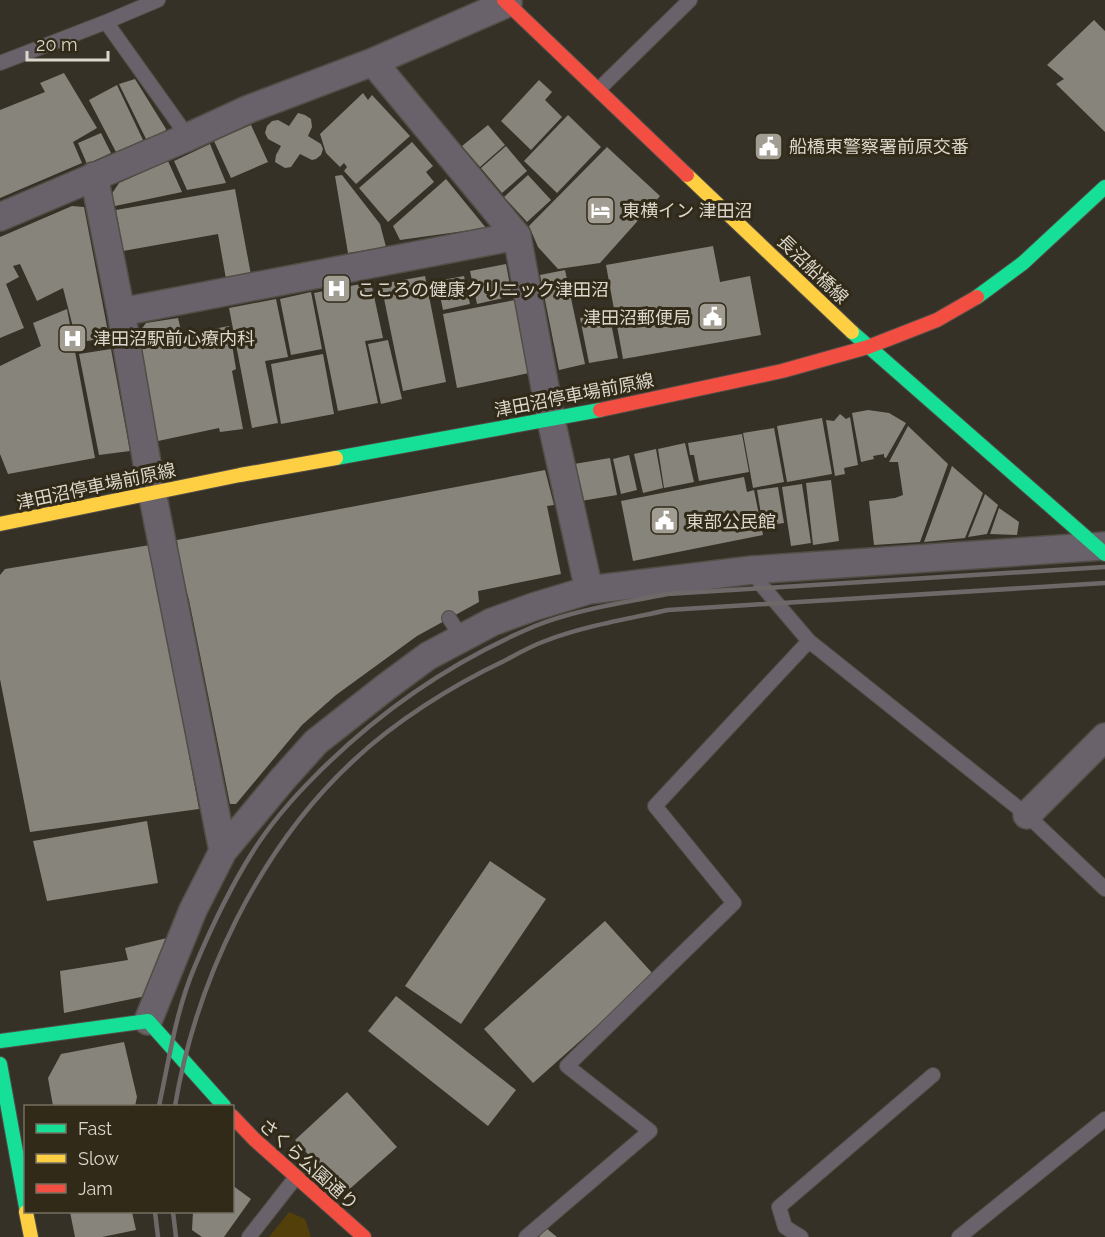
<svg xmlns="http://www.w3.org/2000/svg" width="1105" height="1237" font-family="Raleway,'Noto Sans JP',sans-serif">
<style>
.green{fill:#523f0a}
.building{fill:#87847b}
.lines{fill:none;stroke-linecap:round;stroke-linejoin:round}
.lane-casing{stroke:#524e46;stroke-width:16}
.street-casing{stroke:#524e46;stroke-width:30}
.fast-casing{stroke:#524e46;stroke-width:16}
.slow-casing{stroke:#524e46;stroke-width:16}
.jam-casing{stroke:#524e46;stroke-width:16}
.lane{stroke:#6a626a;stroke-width:14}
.street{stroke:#6a626a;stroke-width:27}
.fast{stroke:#16e098;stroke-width:14}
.slow{stroke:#ffcf43;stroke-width:14}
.jam{stroke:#f24e42;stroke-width:14}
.rail{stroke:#6e6968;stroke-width:4.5}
.labels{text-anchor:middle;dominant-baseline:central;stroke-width:6;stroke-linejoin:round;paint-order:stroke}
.poi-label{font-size:18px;fill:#dcd7cc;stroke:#312a18;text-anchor:start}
.street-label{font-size:18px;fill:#dcd7cc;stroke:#312a18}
</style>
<rect width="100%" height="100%" fill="#363127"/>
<path class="green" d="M289 1212 305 1219 311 1237H269Z"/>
<path class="building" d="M1094 20 1105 31V132L1056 84 1064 79 1047 65Z
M64 73 97 128 73 142 82 163 0 198V110L45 92 40 83Z
M135 79 166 129 163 135 147 141 119 84Z
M539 80 552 92 545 100 562 117 531 150 501 121Z
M117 85 143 140 116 152 89 100Z
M363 93 368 100 372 95 410 136 356 184 344 171 347 167 344 163 340 167 326 153 320 134Z
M298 113 305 115 311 119 312 127 308 136 321 144 323 149 321 155 316 159 312 160 300 154 291 167 285 168 275 162 276 155 281 146 268 139 265 133 267 126 272 121 278 120 289 126Z
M568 115 601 147 557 193 524 161Z
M251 125 268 162 231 178 214 141Z
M488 125 505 145 480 167 462 146Z
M101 133 111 153 87 164 78 143Z
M412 142 433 166 426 172 434 182 388 222 359 188Z
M210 144 226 183 187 190 174 161Z
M506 146 527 171 502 193 481 168Z
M607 147 660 196 600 263 558 269 538 247 529 226Z
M168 161 182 192 115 206 111 195 119 183Z
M342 175 380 224 386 247 348 253 335 176Z
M528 175 551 200 527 222 504 197Z
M446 179 486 228 400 240 393 226Z
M235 189 251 275 226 279 218 234 123 251 116 210Z
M72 206 84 207 109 337 77 343 63 288 37 301 20 264 13 266 19 277 6 284 24 328 0 338V237Z
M713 246 720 282 750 276 761 335 623 359 606 265Z
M506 264 512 296 477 304 470 271Z
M565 270 585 364 559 370 540 275Z
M425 276 446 382 403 391 381 284Z
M464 276 470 304 443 310 437 281Z
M371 282 383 338 365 341 378 403 338 411 314 293Z
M311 292 322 349 291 355 280 299Z
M276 299 288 357 265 361 278 423 252 428 229 308Z
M515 300 529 373 457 388 443 314Z
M67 309 95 458 8 474 0 454V366L41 346 33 323Z
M609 313 618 358 589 363 580 318Z
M178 318 183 339 203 334V331L229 326 236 369 232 371 243 429 220 432 219 428 158 441 138 334 146 323Z
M388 340 402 399 381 404 368 344Z
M111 349 130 451 99 455 79 354Z
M323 354 334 414 281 424 271 364Z
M868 410 889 413 906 423 886 458 884 457V454L873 456 874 459 861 462 852 413Z
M840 414 846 419 850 417 858 465 844 468 845 474 835 476 826 420 834 421Z
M822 418 832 474 787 482 777 426Z
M908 426 948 464 920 542 874 545 869 501 895 498 903 495 898 462H889Z
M774 428 784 482 753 488 743 433Z
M742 434 749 472 699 481 694 455H690L688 443Z
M685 443 694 482 664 488 658 449Z
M656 449 663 488 643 493 634 454Z
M629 455 637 490 621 494 613 459Z
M610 458 617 495 581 501 574 464Z
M952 466 983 493 965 538 924 542Z
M545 470 554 505 547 506 561 574 478 591 479 602 417 636 336 695 302 725 236 804H230L189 600 180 568 177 540Z
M744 477 747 492 754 490 763 535 633 561 621 501Z
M831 480 839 541 813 545 806 483Z
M802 484 811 543 791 546 782 487Z
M778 487 784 523 763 526 757 490Z
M985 494 998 505 987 534 968 537Z
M999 508 1019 522 1017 535 990 534Z
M150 545 199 809 30 832 0 679V575L5 569Z
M147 821 158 883 47 901 33 841Z
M490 861 546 899 461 1024 405 986Z
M605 921 654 975 533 1083 484 1029Z
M167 938 146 996 64 1013 60 971 128 960 125 948Z
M396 996 516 1090 488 1126 368 1031Z
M124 1042 137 1097 135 1106H53L48 1078 61 1054Z
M347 1092 397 1147 344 1194 295 1140Z
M232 1185 251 1199 224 1237H202L192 1230 193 1212H232Z
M70 1212H132L136 1230 102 1237H75Z
M546 1228 557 1237H539Z"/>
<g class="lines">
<defs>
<path id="lane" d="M106 22 188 137
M0 63 106 22 158 0
M599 89 690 0
M752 570 763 587 809 641 1027 815 1105 889
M449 618 462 638
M249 1237 296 1177
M526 1237 650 1131 567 1066 734 903 655 806 809 641
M801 1237 785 1227 779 1207 933 1075
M959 1237 1105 1119"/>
<path id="street" d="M373 62 517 236 551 420 589 590
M94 176 121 312 152 492 223 851
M0 217 188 137 249 109 373 62 508 3
M121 312 517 236
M1027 815 1105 737
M148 1021 193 910 223 851 282 780 316 742 386 687 428 656 492 622 533 607 589 590 752 570 1105 546"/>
<path id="fast" d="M977 297 1023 263 1105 187
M852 332 1105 554
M336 458 600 410
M0 1041 148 1021 224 1106
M0 1064 26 1207"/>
<path id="slow" d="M687 175 852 332
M0 524 240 475 336 458
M26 1212 31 1237"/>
<path id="jam" d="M504 0 687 175
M600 410 782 371 868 347 937 320 977 297
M232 1116 254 1139 364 1237"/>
</defs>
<use href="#lane" class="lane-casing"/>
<use href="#street" class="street-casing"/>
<use href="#fast" class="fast-casing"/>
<use href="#slow" class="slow-casing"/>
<use href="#jam" class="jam-casing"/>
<use href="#lane" class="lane"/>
<use href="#street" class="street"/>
<use href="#fast" class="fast"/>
<use href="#slow" class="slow"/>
<use href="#jam" class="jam"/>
<path class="rail" d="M159 1106C169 1060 176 1010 195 966 211 928 230 888 252 853 270 824 292 799 315 776 378 712 452 661 535 626 577 609 624 603 667 594L1105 567
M175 1106C196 981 259 848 353 761 394 722 453 685 504 661 517 654 531 646 545 641 584 626 627 619 668 610L1105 583
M155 1212 158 1237
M173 1212 176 1237"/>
</g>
<defs>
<symbol id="civic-square" viewBox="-11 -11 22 22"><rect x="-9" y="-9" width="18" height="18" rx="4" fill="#a29d92" stroke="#312a18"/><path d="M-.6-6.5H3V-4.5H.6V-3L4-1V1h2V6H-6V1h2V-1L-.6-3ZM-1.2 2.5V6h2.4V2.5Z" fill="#fff"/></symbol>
<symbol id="hotel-square" viewBox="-11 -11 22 22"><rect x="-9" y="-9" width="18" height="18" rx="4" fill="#a29d92" stroke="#312a18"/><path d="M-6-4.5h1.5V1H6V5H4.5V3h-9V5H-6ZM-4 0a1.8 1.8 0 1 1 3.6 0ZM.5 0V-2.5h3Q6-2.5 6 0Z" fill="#fff"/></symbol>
<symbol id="hospital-square" viewBox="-11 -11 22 22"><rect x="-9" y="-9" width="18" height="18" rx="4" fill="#a29d92" stroke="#312a18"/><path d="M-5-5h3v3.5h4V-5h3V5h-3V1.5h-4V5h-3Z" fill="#fff"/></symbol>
</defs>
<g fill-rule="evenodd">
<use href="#civic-square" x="752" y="130" width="33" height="33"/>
<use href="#hotel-square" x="584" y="194" width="33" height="33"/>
<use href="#hospital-square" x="320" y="272" width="33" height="33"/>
<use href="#civic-square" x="696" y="300" width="33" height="33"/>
<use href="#hospital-square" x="56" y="322" width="33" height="33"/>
<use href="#civic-square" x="648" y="504" width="33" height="33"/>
</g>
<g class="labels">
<g class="poi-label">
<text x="789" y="146">船橋東警察署前原交番</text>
<text x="622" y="210">東横イン 津田沼</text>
<text x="357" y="289">こころの健康クリニック津田沼</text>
<text x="691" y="317" text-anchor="end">津田沼郵便局</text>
<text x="93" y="338">津田沼駅前心療内科</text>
<text x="686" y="521">東部公民館</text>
</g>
<g class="street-label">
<text transform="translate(813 269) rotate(44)">長沼船橋線</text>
<text transform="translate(574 395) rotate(-11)">津田沼停車場前原線</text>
<text transform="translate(96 486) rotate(-12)">津田沼停車場前原線</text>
<text transform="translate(309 1164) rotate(42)">さくら公園通り</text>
</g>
</g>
<rect x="24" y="1105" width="210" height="108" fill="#312a18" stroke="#756f60" stroke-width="1.5"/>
<rect x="36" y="1124" width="30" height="9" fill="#16e098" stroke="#756f60" stroke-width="1.5"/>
<text x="78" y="1135" font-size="18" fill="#dcd7cc">Fast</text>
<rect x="36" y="1154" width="30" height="9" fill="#ffcf43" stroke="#756f60" stroke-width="1.5"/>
<text x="78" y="1165" font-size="18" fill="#dcd7cc">Slow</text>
<rect x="36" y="1184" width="30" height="9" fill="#f24e42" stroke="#756f60" stroke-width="1.5"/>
<text x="78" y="1195" font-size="18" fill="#dcd7cc">Jam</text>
<path d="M27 51v9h81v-9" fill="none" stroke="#dcd7cc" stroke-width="3"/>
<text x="36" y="51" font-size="18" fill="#dcd7cc" stroke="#312a18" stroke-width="4.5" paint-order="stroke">20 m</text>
</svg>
